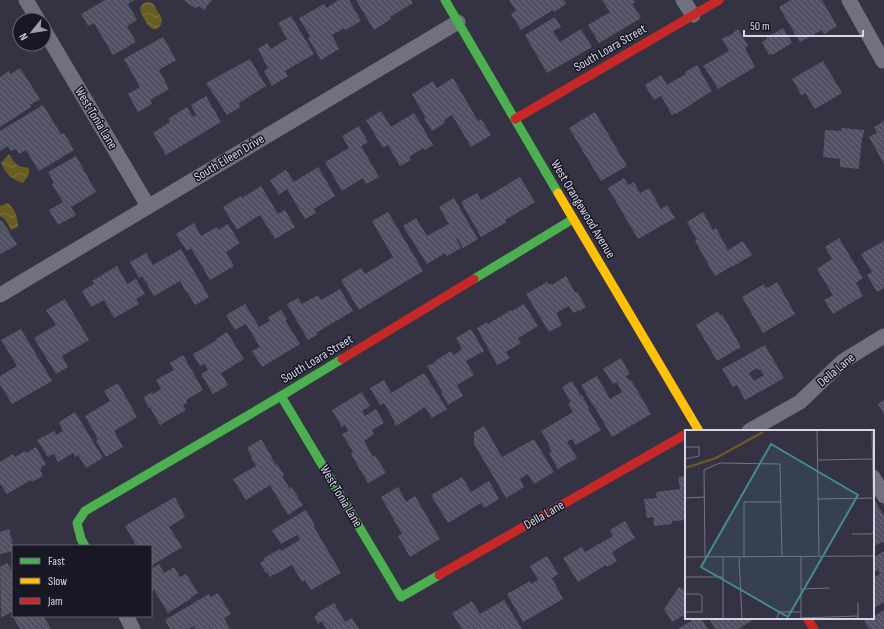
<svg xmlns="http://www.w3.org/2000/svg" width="884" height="629" font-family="'Sofia Sans Condensed',sans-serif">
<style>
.water{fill:url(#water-waves)}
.building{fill:url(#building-back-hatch);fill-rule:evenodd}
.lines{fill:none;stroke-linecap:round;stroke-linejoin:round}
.street{stroke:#717081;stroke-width:15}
.fast{stroke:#4caf50;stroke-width:9}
.slow{stroke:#ffc107;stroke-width:9}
.jam{stroke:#c62828;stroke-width:9}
.labels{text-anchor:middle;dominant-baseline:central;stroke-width:3;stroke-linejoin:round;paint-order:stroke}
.street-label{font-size:13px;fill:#d7d6e8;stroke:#181724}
.inset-river{fill:none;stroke:#6a5d24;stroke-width:2}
.inset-road{fill:none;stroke:#767485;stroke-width:1}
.view{fill:#418e8c;fill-opacity:0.15;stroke:#418e8c;stroke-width:2}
.inset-edge{fill:none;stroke:#d7d6e8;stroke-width:2}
</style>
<defs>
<pattern id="water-waves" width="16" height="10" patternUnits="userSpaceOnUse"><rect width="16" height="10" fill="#6a5d24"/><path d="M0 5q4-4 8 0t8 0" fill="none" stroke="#7f7444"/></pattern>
<pattern id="building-back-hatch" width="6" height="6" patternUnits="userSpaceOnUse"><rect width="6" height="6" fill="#525063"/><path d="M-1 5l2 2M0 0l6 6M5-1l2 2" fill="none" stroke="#6a6879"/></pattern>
</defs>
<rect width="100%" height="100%" fill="#353343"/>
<path class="water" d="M147 2 152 3 154 5 162 19C162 26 156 33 150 27 146 24 144 18 141 13 139 8 141 4 147 2Z
M9 154C12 159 15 165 22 167 24 167 26 167 29 168V174L23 183C11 179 7 175 1 163Z
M8 203C15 210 18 217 18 227L11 230C8 224 6 219 0 216V206Z"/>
<path class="building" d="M105 0H134L128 4 137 20 127 26 136 42 113 55 94 23 88 26 81 14Z
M184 0H212L204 10 198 6 196 9Z
M339 0H349L361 21 345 30 344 28 332 35 339 49 321 60 308 38 310 36 299 18 324 4 326 8Z
M356 0H411L413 3 390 17 391 19 374 30Z
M509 0H564L566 4 554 12 553 10 521 30 511 14 516 11Z
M602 0H634L635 2 632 4 641 18 599 43 588 25 610 12Z
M791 0H822L837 26 824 34 822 30 800 42 779 7Z
M291 16 314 54 285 71 288 76 272 86 264 71 268 68 258 49 267 43 271 49 287 39 278 23Z
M555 17 561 27 553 31 560 42 581 29 592 47 547 73 525 35Z
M783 28 792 43 772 55 771 54 769 55 762 42 767 39 766 38Z
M738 29 748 46 745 48 755 67 718 89 705 68H704L703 66 729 51 722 39 726 36 727 37 734 33V32Z
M163 37 176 60 159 70 169 89 150 100 152 104 138 112 128 94 140 87 124 59Z
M250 59 266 86 239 103 240 107 227 115 206 83Z
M823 61 842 93 815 109 805 93 802 96 792 79Z
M697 65 712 91 676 114 675 113 672 115 661 96 654 100 645 85 661 75 667 85 686 74 685 72Z
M20 68 40 99 30 105 31 107 0 127V77L9 71 11 74Z
M453 78 478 121 481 119 491 135 471 147 452 115 444 120 445 123 432 131 424 118H426L412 94 433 81 437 88Z
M206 96 221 122 166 155 153 133 170 122 168 119 187 107 193 117 196 115 191 105Z
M43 105 61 134 64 133 74 150 39 171 26 150 19 154 16 149 11 151 8 146 0 151V131Z
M381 111 391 127 414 113 433 145 425 150 423 148 409 157 411 160 400 166 388 145 383 148 366 120Z
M595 112 627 166 601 181 569 128Z
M884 121V164L869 137 877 133 874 127Z
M359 126 368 142 361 146 379 177 366 184 363 178 342 191 325 162 349 148 342 136Z
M842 128 864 130 863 137H862L859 169 840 167V159L823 157 825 130 841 131Z
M76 156 96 192 71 207 76 215 58 225 49 210 63 202 52 184 54 183 48 172Z
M318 167 335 196 314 209 316 213 305 219 287 189 279 195 270 180 286 170 294 182Z
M520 177 535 202 505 220 507 222 481 237 461 202 477 193 481 200Z
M624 178 628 185 634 182 640 193 649 188 661 209 667 205 675 218 638 239 608 188Z
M261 186 278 214 285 210 295 227 275 239 260 215 237 230 223 207 241 196 242 198Z
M454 198 478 239 463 248 457 238 456 239 461 248 447 256 445 253 427 264 403 226 416 218 427 236 449 224 439 207Z
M388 212 423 271 359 310 341 280 361 268 365 274 393 257 372 221Z
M703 212 713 230 716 228 728 250 743 241 752 255 732 267V266L715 276 695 241 697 240 687 222Z
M2 220 17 245 0 254V221Z
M194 223 201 236 217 227 218 230 228 224 240 243 226 252 234 266 210 280 191 248 187 251 176 234Z
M839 238 863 278 856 283 863 296 833 314 824 300 833 295 817 269 832 259 825 247Z
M884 241V288L877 292 867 275 872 272 861 254Z
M181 249 209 297 195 305 187 292H186L180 281 154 296 142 276 139 278 130 262 146 253 153 265Z
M117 266 127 284 136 279 145 294 136 299 139 304 114 318 104 300 91 307 82 291 94 284 92 281Z
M566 276 575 293 577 292 586 307 580 311 579 310 573 313 569 306 556 313 562 325 549 332 526 294 547 282 549 285 551 283 552 285Z
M777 282 795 314 763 333 742 297 764 284 766 288 768 287V288Z
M340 289 353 311 316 333 317 335 308 340 287 304 298 298 302 304 318 295 321 300Z
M65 299 89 340 62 356 68 367 56 374 34 338 56 325 46 310Z
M245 304 259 327 270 321 268 317 281 310 287 319 285 320 300 344 262 367 252 351 260 347 246 324 235 330 226 315Z
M524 304 538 326 518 338 521 343 506 352 510 358 497 365 477 328 487 322 488 324 511 310 512 311Z
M718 311 720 315 722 314 741 347 717 361 696 325Z
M21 329 52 381 12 404 0 384V376L17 366 1 340Z
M471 329 484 351 466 361 474 375 457 385 463 396 448 405 441 392 442 391 427 366 429 364 430 365 436 362 435 361 451 351 454 355 460 351 459 350 462 349 456 338Z
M227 332 244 359 221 373 228 385 213 394 201 374 208 370 204 364 200 366 193 354 217 340 216 339Z
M765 345 784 378 745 400 737 385 733 387 722 369ZM757 368 758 370 760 369 764 375 754 381 749 373Z
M183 355 203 390 186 400 187 403 183 405 186 410 160 425 150 407 149 408 144 399H145L144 397 152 392 153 394 161 389 156 380 174 370 170 363Z
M621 358 630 374 626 376 629 380H631L651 414 612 437 594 406V407L581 385 597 376 610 399 622 392 617 382 613 384 603 369Z
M424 373 447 409 432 418 425 407 396 426 394 422H395L384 403 380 405 370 388 384 380 391 393Z
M572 381 581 396 582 395 589 408 588 409 601 430 576 445 572 439 567 442 577 458 558 469 549 453 552 451 548 445 549 444 541 431 573 412 568 404 571 402 562 387Z
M118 383 137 417 114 431 123 447 106 457 96 441 98 440 96 437H97L85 416 110 401 104 391Z
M362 392 370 406 362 411 365 416 376 409 384 423 372 430 374 434 364 441 373 457 375 455 386 473 368 483 351 454 353 452 342 434 348 431 345 425 342 427 332 410Z
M884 400V414L878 404Z
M75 412 103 458 86 468 78 455 75 457 73 453 58 462 54 454 48 457 37 440 54 431 56 435 63 431 59 422Z
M484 426 502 457 534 439 554 472 534 484 528 474 520 479 524 487 506 498 474 444V432Z
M261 439 272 457H271L276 465 277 464 284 475 282 476 290 489 292 487 294 490H293L299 498 298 499 301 502 303 505 288 515 270 485 246 500 233 479 256 466 251 458 252 457 247 448Z
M36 447 46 464 41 467 42 469 40 470 43 476 32 482 31 480 7 494 1 485H0V462L13 454 15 457 25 451 26 453Z
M686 476V520L672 521V524L654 526 653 517 647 518 644 499 657 498 656 492 680 489 678 477Z
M462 477 471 492 489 481 499 499 484 508 481 503 448 523 431 495Z
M398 487 406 502 415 496 440 539 410 557 398 536 402 534 381 497Z
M175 497 185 517 169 527 182 547 151 566V546H138L137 544 136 545 125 526Z
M873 497 884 516V542L883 543 882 542 873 547Z
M306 510 315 526 314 527 341 573 311 590 305 580 302 582 292 565 274 575V574L270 577 267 572 266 573 260 563 265 560 264 558 280 549 281 551 300 540 297 535 281 544 272 530Z
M625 521 635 538 612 552 617 561 607 567 606 565 578 582 563 558 582 547 585 552 613 536 610 530Z
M9 529 13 546V551L0 554V532Z
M884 551V602L873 609V578L880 574 878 570 873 572V558Z
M547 556 558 574 552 578 563 599 523 622 507 594 530 581 531 584 538 580 530 566Z
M7 563 13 573V611L1 618 0 567Z
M159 564 164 573 174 567 180 577 186 574 198 593 191 597 192 598 168 613 154 590 151 592V569Z
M679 587 686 591V608L684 610 686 614 672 622 664 609Z
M218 593 231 614 224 618 230 629H196L194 626 189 629H170L165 620 209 594 211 597Z
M504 600 522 629H462L452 613 472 601 480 614Z
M334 603 345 622 352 618 359 629H326L322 621 318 624 314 617 318 614 317 613Z
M884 610V629H872L871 628 869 629 864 621 869 618H873V617Z
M14 616H43L51 629H20L13 617Z
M696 618H701L708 629H678Z
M709 618H756L740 628 741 629H715Z"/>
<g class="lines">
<path class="street" d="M26 0 38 20
M683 0 693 15
M849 0 883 61H884
M44 30 148 206
M0 295 458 22
M749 431 800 402 843 361 884 336
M873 477 884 496
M126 616 133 629"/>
<path class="fast" d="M445 0 558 193
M474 279 573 219
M281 396 401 597 439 575
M85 546 81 539 77 523 85 511 281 396 342 359"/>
<path class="slow" d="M558 193 699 431"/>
<path class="jam" d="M515 119 719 0
M342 359 474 279
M439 575 686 434
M807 618 814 629"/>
</g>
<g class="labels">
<g class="street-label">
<text transform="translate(610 48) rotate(-30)">South Loara Street</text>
<text transform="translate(96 118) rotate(59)">West Tonia Lane</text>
<text transform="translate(229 158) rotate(-31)">South Eileen Drive</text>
<text transform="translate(583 209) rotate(59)">West Orangewood Avenue</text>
<text transform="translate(317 359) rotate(-31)">South Loara Street</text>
<text transform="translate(836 370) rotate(-40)">Della Lane</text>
<text transform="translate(341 496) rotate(59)">West Tonia Lane</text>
<text transform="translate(544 515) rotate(-30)">Della Lane</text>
</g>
</g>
<g transform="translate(685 430)">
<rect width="189" height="189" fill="#353343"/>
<path class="inset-river" d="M0 38 31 28 78 2"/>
<path class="inset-road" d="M132 0 134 126M187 0 189 101M0 17H14V26L0 29M132 30 187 29M0 68 20 67M133 69 187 68M167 104H186L189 101M116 126V189M0 127 189 126M20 127 19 40 35 33 95 34 97 126M38 127V189M54 127 57 189M59 127V72H96M0 147H38M116 159 145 158M0 164H14L17 166V182H0M173 172V189M92 188 94 182H116M116 188 173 186"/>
<path class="view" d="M86 14 173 65 103 187 16 137Z"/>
<rect width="189" height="189" class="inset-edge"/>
</g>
<rect x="12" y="545" width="140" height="72" fill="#181724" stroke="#646372"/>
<rect x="20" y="558" width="20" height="6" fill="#4caf50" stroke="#646372"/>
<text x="48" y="565" font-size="12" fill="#d7d6e8">Fast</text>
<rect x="20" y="578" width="20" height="6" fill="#ffc107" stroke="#646372"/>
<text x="48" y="585" font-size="12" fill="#d7d6e8">Slow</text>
<rect x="20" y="598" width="20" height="6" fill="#c62828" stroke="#646372"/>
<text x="48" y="605" font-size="12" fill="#d7d6e8">Jam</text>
<g transform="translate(32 32) rotate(240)"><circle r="19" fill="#181724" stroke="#646372"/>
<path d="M0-3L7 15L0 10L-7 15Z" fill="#9e9dae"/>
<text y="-6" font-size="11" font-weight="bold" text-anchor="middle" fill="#d7d6e8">N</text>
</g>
<path d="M744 30v6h119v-6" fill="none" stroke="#d7d6e8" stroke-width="2"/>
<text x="750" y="30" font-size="12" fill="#d7d6e8" stroke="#181724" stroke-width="3" paint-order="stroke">50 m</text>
</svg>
